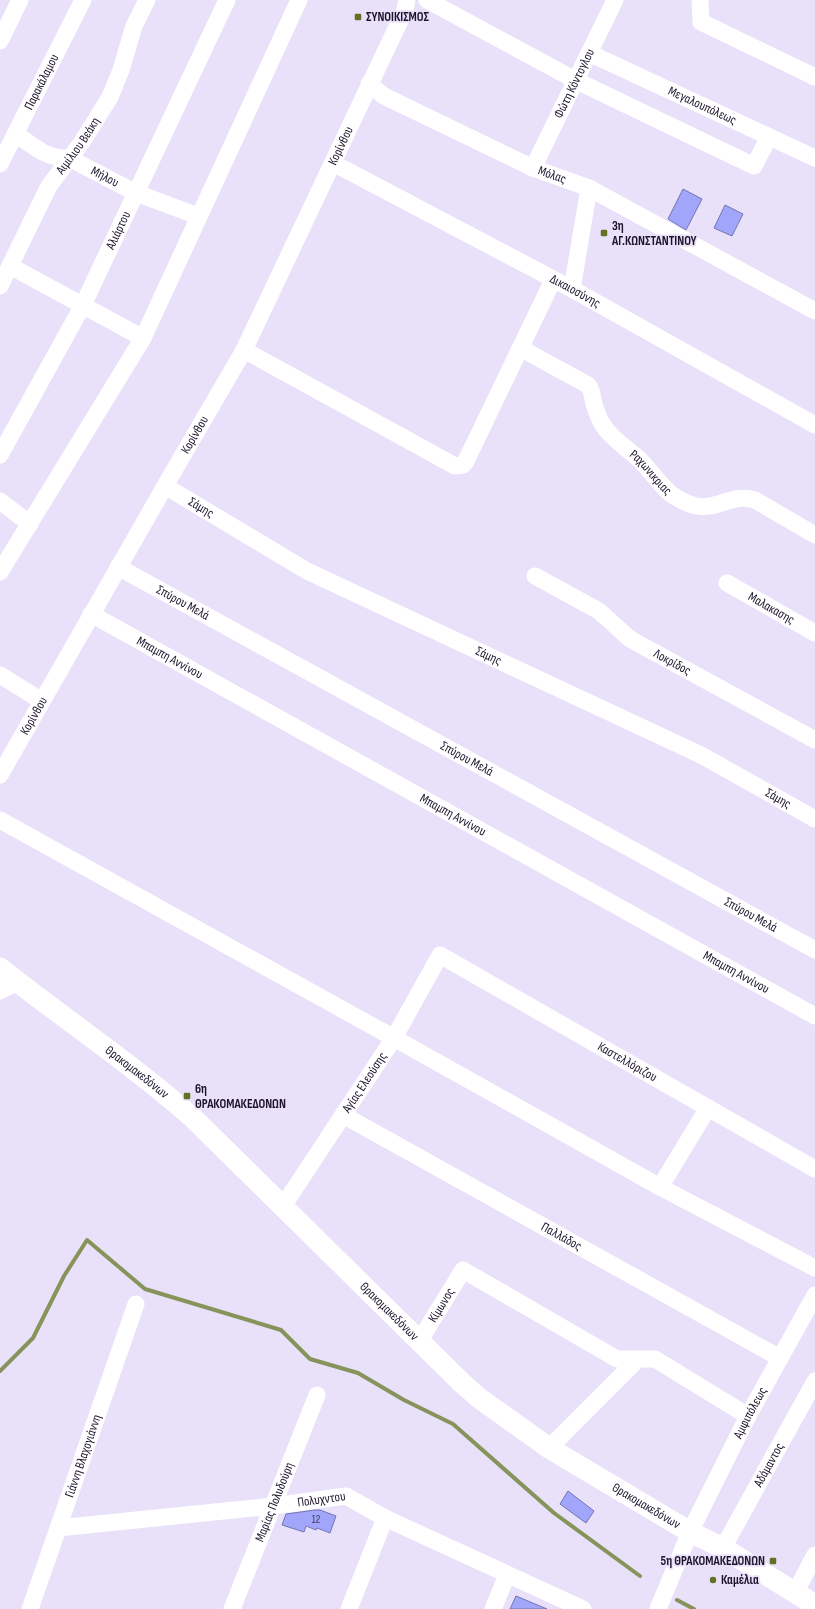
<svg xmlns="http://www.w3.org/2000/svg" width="815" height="1609" font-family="'Sofia Sans Condensed',sans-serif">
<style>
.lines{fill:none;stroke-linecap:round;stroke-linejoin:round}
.stream{stroke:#86945b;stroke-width:4}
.building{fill:#a2a6fa;stroke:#7275b1}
.minor{stroke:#fff;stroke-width:17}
.major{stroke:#fff;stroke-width:21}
.poi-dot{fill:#617322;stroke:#e9e0fa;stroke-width:1.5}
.labels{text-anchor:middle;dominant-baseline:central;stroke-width:3.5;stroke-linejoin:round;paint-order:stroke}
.number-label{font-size:11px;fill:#3e385f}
.poi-label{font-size:13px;font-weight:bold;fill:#1d142b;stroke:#e9e0fa;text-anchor:start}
.street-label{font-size:13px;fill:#1d142b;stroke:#e9e0fa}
</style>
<rect width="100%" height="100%" fill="#e9e0fa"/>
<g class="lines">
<path class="stream" d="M0 1371 33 1338 64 1276 87 1240 145 1289 281 1330 310 1359 358 1373 404 1400 453 1424 554 1513 640 1576
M677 1600 694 1609"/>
</g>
<path class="building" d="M683 189 702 199 686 230 668 219Z
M725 205 743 214 732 236 714 228Z
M568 1491 594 1511 586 1523 560 1504Z
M315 1510H320L336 1516 330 1533 317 1528 316 1530 306 1526 304 1532 282 1525 286 1514Z
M516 1596 547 1609H510Z"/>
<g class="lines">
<g class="minor">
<path d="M427 0 577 81 754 166 769 137"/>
<path d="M700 0 701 22 815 77"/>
<path d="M0 41 20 0"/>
<path id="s1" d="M589 53 815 158"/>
<path id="s2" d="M369 84 384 96 533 168 589 188 815 311"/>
<path id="s3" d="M16 134C34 146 46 159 69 158L136 193 198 216"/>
<path id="s4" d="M333 163 572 289 815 425"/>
<path id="s5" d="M0 164 83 0"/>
<path id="s6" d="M533 168 615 0"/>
<path d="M10 266 143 338"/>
<path id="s7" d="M0 286 49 186 82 142 110 97 121 70 134 26 147 0"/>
<path d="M572 289 589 188"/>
<path id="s8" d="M520 348 588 385C592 390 592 394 593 399 594 407 598 415 601 422 610 438 627 448 640 460 651 471 659 484 671 494 678 499 687 504 696 506 719 510 731 493 755 500L815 535"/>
<path d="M244 350 455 466 463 465 465 463 553 280"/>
<path id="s9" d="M0 455 83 305 227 0"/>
<path id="s10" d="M165 486 307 571 701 755 815 819"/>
<path d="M0 501 30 524"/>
<path id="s11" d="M118 567 815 950"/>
<path d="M0 572 143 338 299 0"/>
<path id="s12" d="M535 576 599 611 630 639 815 740"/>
<path id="s13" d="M727 583 815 633"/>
<path id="s14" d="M91 614 815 1016"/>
<path d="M0 675 42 701"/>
<path id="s15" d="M0 775 165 486 244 350 405 10 407 0"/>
<path d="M0 820 394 1038 660 1187 815 1268"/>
<path d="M0 991 18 982"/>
<path id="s16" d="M343 1115 780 1358"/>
<path d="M660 1187 708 1108"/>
<path id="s17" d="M283 1206 394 1038 440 955 815 1169"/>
<path id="s18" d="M420 1340 463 1270 617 1359H655L748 1416"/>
<path d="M549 1448 638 1359"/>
<path id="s19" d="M58 1528 273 1506 346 1496 385 1518 583 1609"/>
<path id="s20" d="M723 1548 815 1381"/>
<path d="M795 1593 815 1555"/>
<path id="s21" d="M30 1609 136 1304"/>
<path id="s22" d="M232 1609 317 1395"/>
<path d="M349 1609 385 1518"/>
<path d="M493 1609 507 1575"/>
<path id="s23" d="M658 1609 690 1532 748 1416 815 1295"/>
</g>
<path class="major" id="s24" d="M0 968C64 1019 132 1064 193 1118L462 1383 479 1398 549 1448 690 1532 723 1548 815 1605"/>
</g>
<g class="poi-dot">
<rect x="354" y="13" width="8" height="8" rx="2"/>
<rect x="600" y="229" width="8" height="8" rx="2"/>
<rect x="183" y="1092" width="8" height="8" rx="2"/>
<rect x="769" y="1557" width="8" height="8" rx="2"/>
<circle cx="713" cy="1580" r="4"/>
</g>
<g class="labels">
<g class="number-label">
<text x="316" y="1519">12</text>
</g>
<g class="poi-label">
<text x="366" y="17">ΣΥΝΟΙΚΙΣΜΟΣ</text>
<text x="612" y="226">3η<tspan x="612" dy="15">ΑΓ.ΚΩΝΣΤΑΝΤΙΝΟΥ</tspan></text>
<text x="195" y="1089">6η<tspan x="195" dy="15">ΘΡΑΚΟΜΑΚΕΔΟΝΩΝ</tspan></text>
<text x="765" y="1561" text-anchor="end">5η ΘΡΑΚΟΜΑΚΕΔΟΝΩΝ</text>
<text x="721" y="1580">Καμέλια</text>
</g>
<g class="street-label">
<text stroke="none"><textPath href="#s5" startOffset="92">Παρακάλαμου</textPath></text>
<text stroke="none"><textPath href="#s6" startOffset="94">Φώτη Κόντογλου</textPath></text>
<text stroke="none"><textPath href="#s1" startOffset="125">Μεγαλουπόλεως</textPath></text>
<text stroke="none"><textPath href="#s7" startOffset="161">Αιμίλιου Βεάκη</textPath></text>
<text stroke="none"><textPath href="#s15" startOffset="716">Κορίνθου</textPath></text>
<text stroke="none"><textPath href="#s2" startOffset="205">Μόλας</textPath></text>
<text stroke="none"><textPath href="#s3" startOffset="100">Μήλου</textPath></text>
<text stroke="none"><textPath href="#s9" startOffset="254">Αλιάρτου</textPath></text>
<text stroke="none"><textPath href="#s4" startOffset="274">Δικαιοσύνης</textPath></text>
<text stroke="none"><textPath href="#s15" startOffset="392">Κορίνθου</textPath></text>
<text stroke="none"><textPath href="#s8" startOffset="188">Ραχωνικριας</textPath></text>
<text stroke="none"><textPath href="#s10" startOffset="42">Σάμης</textPath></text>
<text stroke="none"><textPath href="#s11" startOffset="74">Σπύρου Μελά</textPath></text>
<text stroke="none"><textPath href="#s13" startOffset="51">Μαλακασης</textPath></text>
<text stroke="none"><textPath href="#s10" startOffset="366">Σάμης</textPath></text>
<text stroke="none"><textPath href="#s14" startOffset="90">Μπαμπη Αννίνου</textPath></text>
<text stroke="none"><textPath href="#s12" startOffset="163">Λοκρίδος</textPath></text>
<text stroke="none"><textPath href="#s15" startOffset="68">Κορίνθου</textPath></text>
<text stroke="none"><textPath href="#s11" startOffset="398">Σπύρου Μελά</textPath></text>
<text stroke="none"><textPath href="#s10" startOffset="689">Σάμης</textPath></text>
<text stroke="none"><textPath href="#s14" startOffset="414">Μπαμπη Αννίνου</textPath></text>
<text stroke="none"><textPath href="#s11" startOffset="722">Σπύρου Μελά</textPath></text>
<text stroke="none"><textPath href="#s14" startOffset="738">Μπαμπη Αννίνου</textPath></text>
<text stroke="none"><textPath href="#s17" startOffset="512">Καστελλόριζου</textPath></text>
<text stroke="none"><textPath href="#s24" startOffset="172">Θρακομακεδόνων</textPath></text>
<text stroke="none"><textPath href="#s17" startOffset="148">Αγίας Ελεούσης</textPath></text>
<text stroke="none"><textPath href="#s16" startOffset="250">Παλλάδος</textPath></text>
<text stroke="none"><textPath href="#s18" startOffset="41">Κίμωνος</textPath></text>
<text stroke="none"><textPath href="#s24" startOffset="520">Θρακομακεδόνων</textPath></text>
<text stroke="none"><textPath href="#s23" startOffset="217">Αμφιπόλεως</textPath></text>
<text stroke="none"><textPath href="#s21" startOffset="162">Γιάννη Βλαχογιάννη</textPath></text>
<text stroke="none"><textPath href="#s20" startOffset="95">Αδάμαντος</textPath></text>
<text stroke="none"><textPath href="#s19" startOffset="265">Πολυχντου</textPath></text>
<text stroke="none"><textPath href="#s22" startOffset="115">Μαρίας Πολυδούρη</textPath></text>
<text stroke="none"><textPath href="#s24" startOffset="844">Θρακομακεδόνων</textPath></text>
</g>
</g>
</svg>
